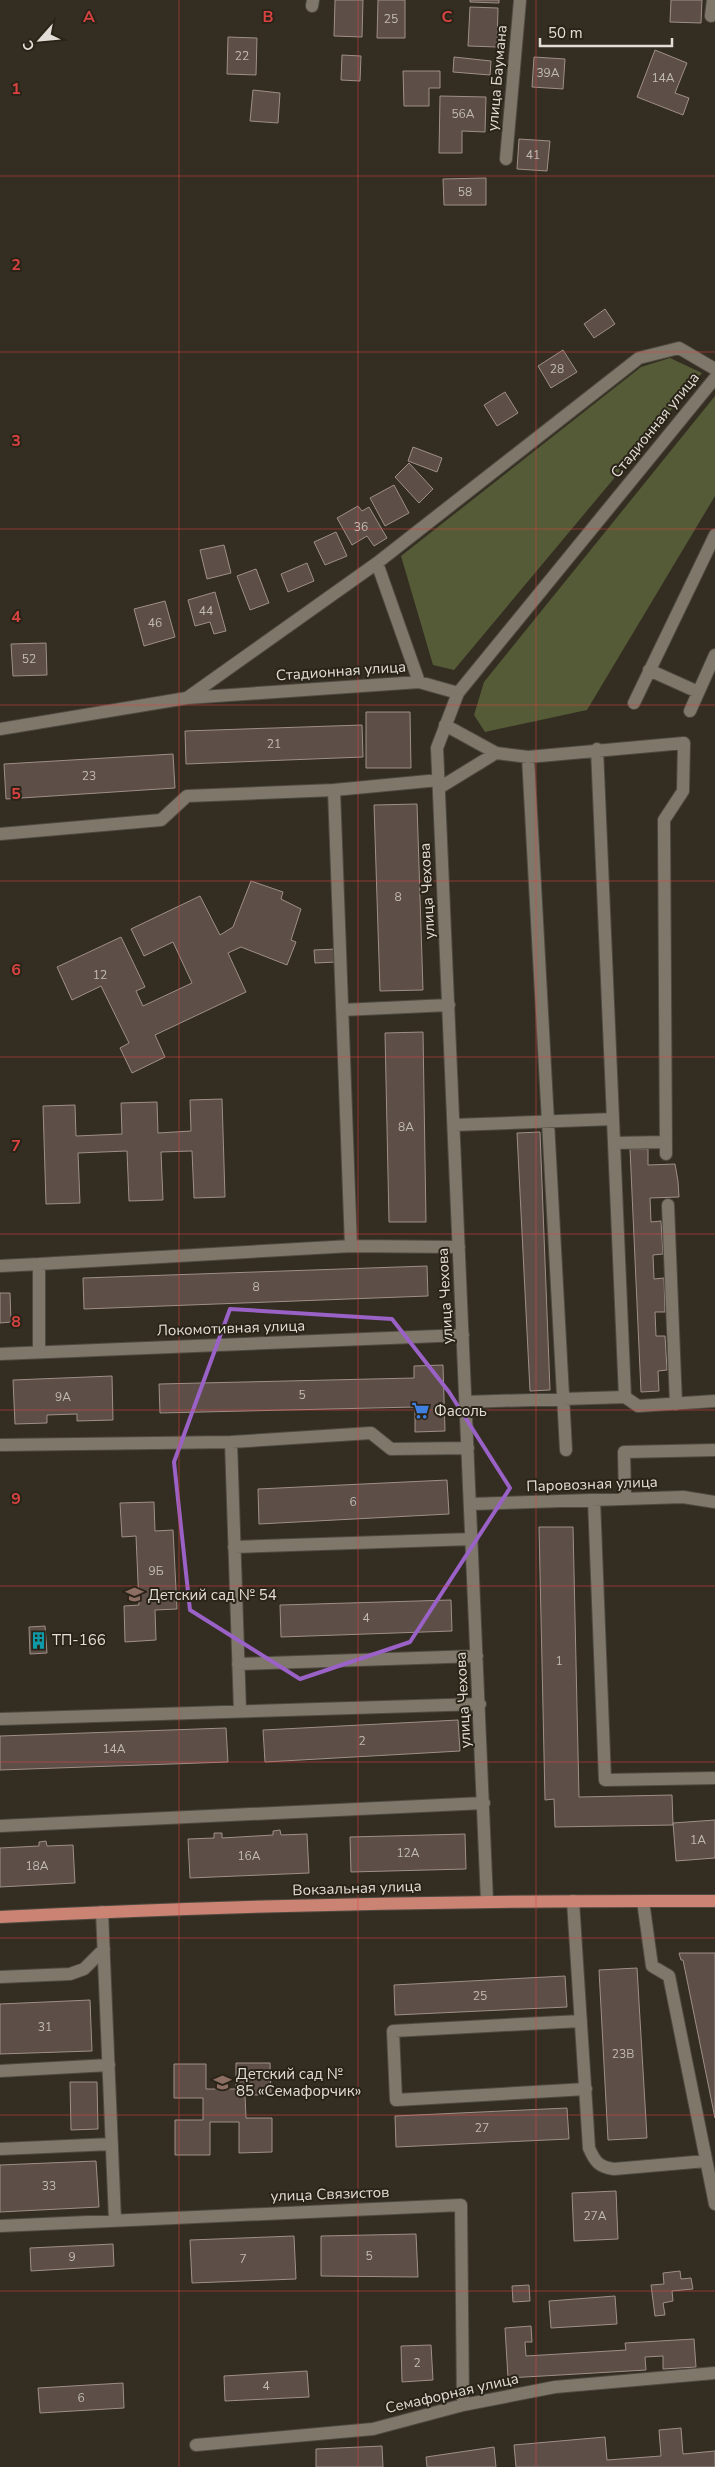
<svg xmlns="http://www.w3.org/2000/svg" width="715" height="2467" font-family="'Nunito Sans',sans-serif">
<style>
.green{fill:#545b36}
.building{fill:#5d4f48;stroke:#9f8f87}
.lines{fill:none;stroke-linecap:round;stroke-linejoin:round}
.minor-casing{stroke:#4f4a40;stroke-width:14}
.major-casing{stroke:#4f4a40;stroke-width:14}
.minor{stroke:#7f786a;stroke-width:12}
.major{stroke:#cb8374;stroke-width:12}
.marked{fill:none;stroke:#9a61c6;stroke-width:4;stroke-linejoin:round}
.grid{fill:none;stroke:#d84342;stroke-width:1;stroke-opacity:0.55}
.labels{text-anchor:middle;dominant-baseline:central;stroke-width:4;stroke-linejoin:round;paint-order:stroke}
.number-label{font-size:12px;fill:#c1bab3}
.street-label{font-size:15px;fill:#e2ded7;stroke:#2a2418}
.poi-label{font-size:15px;fill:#e2ded7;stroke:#2a2418;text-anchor:start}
.grid-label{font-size:16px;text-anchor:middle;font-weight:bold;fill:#d84342;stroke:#2a2418;stroke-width:4;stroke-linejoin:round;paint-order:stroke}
</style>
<rect width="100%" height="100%" fill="#342d22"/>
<path class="green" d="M670 358 702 373 454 670 433 665 401 556 641 367Z
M715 396V496L587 710 485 732 474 715 484 682Z"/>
<path class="building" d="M335 0H363L362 37 334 36Z
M378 0H405V38H377Z
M470 0H499V3L470 2Z
M671 0H702L701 23 670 22Z
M470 7 498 8 497 47 468 46Z
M228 37 257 38 256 75 227 74Z
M655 50 687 63 675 93 689 98 683 115 637 97Z
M342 55 361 56 360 81 341 80Z
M454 57 491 61 490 75 453 72Z
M534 57 565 59 563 89 532 87Z
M403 71H440V88H429V106H404Z
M253 90 280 93 278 123 250 121Z
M440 96 486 97 485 132 462 131V153H439Z
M519 139 550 141 547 171 517 169Z
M486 178V205H444L443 179Z
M605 309 615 324 594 338 584 324Z
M563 350 577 372 551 388 538 366Z
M505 392 518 413 497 426 484 405Z
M413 447 442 458 437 472 408 461Z
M409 463 433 489 419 503 395 477Z
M394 485 409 513 385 526 370 498Z
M358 506 362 511 369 507 387 538 374 546 367 536 352 545 337 518Z
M336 532 347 556 325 565 314 542Z
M224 545 231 573 207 579 200 550Z
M307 563 314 581 288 592 281 574Z
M256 569 269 603 250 610 237 576Z
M215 592 226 631 214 634 210 622 195 626 188 600Z
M165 601 175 637 144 646 134 609Z
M46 643 47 675 13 676 11 644Z
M366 712H410L411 768H366Z
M362 725 363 757 186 764 185 731Z
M173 754 175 788 6 799 4 764Z
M417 804 423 990 380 991 374 805Z
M251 881 283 892 281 899 301 909 291 940 296 942 287 965 241 947 228 953 246 992 155 1035 165 1057 132 1073 120 1048 129 1043 101 986 72 1000 57 967 121 937 145 987 136 991 143 1006 192 983 173 942 144 956 131 929 200 896 220 935 233 927Z
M337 949V962L315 963 314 950Z
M423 1032 426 1222H389L385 1033Z
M222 1099 225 1197 194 1198 192 1151 161 1152 163 1200 129 1201 127 1151 78 1153 80 1203 46 1204 43 1106 75 1105 76 1136 122 1134 121 1103 157 1102 158 1133 191 1131 190 1100Z
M540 1132 550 1390 530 1391 517 1133Z
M630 1149H648V1165L675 1164 678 1181 679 1197 650 1198 651 1222 661 1221 663 1254 653 1255 654 1279 664 1278 665 1312H655L656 1336H665L667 1370 658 1371 659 1391 641 1392Z
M427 1266 428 1296 84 1309 83 1278Z
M0 1293H10L11 1322 0 1323Z
M443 1365 445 1431 415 1432V1407L160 1413 159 1384 414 1378V1366Z
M112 1376 113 1420 77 1421V1414L47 1415V1423L15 1424 13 1380Z
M447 1480 449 1514 259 1524 258 1489Z
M154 1502 155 1531 173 1530 177 1609 155 1610 156 1640 125 1642 124 1606 139 1605 136 1536 122 1537 120 1503Z
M539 1527H573L579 1797 672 1795 673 1825 555 1827 554 1799 545 1800Z
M451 1600 452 1631 281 1637 280 1605Z
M45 1626 47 1653 30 1654 29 1627Z
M458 1720 460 1751 265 1762 263 1730Z
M226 1728 228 1762 0 1770V1736Z
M715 1820V1858L676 1861 673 1823Z
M280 1830 281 1835 307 1834 309 1873 190 1878 188 1839 214 1838V1833H222V1838L273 1835V1831Z
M465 1834 466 1869 351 1872 350 1837Z
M46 1841 47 1846 73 1845 75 1883 0 1887V1848L39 1846V1842Z
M679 1953H715V2118L683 1960H681Z
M637 1968 647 2138 608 2140 599 1970Z
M565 1976 567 2007 395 2015 394 1985Z
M90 2000 92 2051 0 2054V2004Z
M236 2063H270L271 2095H245L246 2118H272V2152L239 2153V2122H210V2155H175V2120H203V2098H174V2064H206V2089H236Z
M70 2082H97L98 2129 71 2130Z
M567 2108 569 2139 396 2147 395 2116Z
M96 2161 99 2207 0 2212V2165Z
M616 2191 618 2239 574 2241 572 2193Z
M416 2234 418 2277 321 2276V2236Z
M294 2236 296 2279 192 2283 190 2240Z
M113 2244 114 2266 31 2271 30 2248Z
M680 2271 681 2279 691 2278 693 2289 672 2291 673 2301 663 2303 665 2315 655 2316 651 2285 664 2284 663 2273Z
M529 2285 530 2301 513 2302 512 2286Z
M615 2296 617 2324 551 2328 549 2301Z
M531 2326 532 2342H525L526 2356 626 2350 625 2343 694 2339 696 2367 663 2369V2356L645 2357 646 2370 508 2378 505 2328Z
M431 2345 433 2380 402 2382 401 2346Z
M307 2371 309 2397 225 2401 224 2376Z
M123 2383 124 2408 40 2413 38 2388Z
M681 2428 683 2454 715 2451V2467H516L514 2445 605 2437 607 2460 661 2456 659 2430Z
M382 2446 383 2467H316V2449Z
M494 2447 496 2467H427L426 2457Z"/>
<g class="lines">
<defs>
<path id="minor" d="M312 6 313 0
M711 16 713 0
M506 159 520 0
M377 563 419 682
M649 670 698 692
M458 693 437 748 487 1901
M187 698 377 563 639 358 679 348 715 369
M634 703 715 535
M690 711 715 655
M445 725 496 753
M0 729 187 698 419 682 458 693 715 378
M597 749 625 1397
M528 757 566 1450
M439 780 334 790 351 1246 459 1247
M439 788 496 753 528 757 684 743 683 791 664 820 666 1154
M0 834 161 820 187 796 334 790
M342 1010 449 1005
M454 1125 613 1119
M614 1143 665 1142
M668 1205 676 1404
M0 1266 39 1264
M39 1352V1264L351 1246
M0 1354 463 1335
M466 1402 625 1397 638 1406 715 1401
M231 1442 240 1711
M0 1445 231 1442 371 1433 391 1449 468 1448
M625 1499 624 1452 715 1450
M594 1500 605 1780 715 1778
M471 1504 683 1497 715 1502
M234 1547 472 1539
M238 1664 477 1656
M0 1719 480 1704
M0 1826 484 1803
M573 1901 589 2148C595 2162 599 2167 614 2169L706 2161
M643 1901 652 1966 669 1976 715 2204
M102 1912 115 2220
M0 1977 70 1974 84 1969 104 1949
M581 2021 393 2031 396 2100 586 2089
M0 2071 109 2065
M0 2149 112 2144
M0 2226 461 2205 463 2405
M196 2445 373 2429 463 2405 555 2387 715 2373"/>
<path id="major" d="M0 1917C238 1905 477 1900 715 1901"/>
</defs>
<use href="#minor" class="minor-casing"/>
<use href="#major" class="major-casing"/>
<use href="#minor" class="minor"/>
<use href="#major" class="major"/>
</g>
<path class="marked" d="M230 1309 392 1319 449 1392 510 1488 410 1642 300 1679 190 1610 174 1462Z"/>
<path class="grid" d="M179 0V2467M358 0V2467M536 0V2467M0 176H715M0 352H715M0 529H715M0 705H715M0 881H715M0 1057H715M0 1234H715M0 1410H715M0 1586H715M0 1762H715M0 1938H715M0 2115H715M0 2291H715"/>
<defs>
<symbol id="supermarket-bare" viewBox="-9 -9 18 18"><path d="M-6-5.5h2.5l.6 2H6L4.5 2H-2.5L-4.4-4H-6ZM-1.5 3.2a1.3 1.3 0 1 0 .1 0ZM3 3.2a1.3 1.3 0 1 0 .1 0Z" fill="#3f7fe0" stroke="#2a2418" stroke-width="2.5" paint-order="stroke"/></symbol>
<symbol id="school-bare" viewBox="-9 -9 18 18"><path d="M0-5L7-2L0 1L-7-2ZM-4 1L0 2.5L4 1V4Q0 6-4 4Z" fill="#8d6e63" stroke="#2a2418" stroke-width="2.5" paint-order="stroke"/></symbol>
<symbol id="building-bare" viewBox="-9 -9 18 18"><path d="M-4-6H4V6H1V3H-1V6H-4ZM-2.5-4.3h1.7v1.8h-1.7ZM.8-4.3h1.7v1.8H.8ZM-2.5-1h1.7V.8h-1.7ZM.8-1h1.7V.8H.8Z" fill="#0f9aa8" stroke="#2a2418" stroke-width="2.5" paint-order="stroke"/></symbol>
</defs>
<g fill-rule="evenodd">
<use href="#supermarket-bare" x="408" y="1398" width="25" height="25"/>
<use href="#school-bare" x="122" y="1582" width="25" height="25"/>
<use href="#building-bare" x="26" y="1628" width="25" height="25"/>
<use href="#school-bare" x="210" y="2070" width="25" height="25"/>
</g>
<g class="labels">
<g class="number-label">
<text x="391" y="19">25</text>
<text x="242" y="56">22</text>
<text x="548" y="73">39А</text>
<text x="663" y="78">14А</text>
<text x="463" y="114">56А</text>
<text x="533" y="155">41</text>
<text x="465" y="192">58</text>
<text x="557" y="369">28</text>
<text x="361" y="527">36</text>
<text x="206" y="611">44</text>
<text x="155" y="623">46</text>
<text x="29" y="659">52</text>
<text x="274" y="744">21</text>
<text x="89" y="776">23</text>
<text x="398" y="897">8</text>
<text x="100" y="975">12</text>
<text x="406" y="1127">8А</text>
<text x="256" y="1287">8</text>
<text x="302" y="1395">5</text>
<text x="63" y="1397">9А</text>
<text x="353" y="1502">6</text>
<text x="156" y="1571">9Б</text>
<text x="366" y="1618">4</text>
<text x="559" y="1661">1</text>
<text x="362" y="1741">2</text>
<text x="114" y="1749">14А</text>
<text x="698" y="1840">1А</text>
<text x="408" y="1853">12А</text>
<text x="249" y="1856">16А</text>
<text x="37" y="1866">18А</text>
<text x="480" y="1996">25</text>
<text x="45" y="2027">31</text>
<text x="623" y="2054">23В</text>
<text x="482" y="2128">27</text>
<text x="49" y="2186">33</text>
<text x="595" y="2216">27А</text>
<text x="369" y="2256">5</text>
<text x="72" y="2257">9</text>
<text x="243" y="2259">7</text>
<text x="417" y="2363">2</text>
<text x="266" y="2386">4</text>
<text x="81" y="2398">6</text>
</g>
<g class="street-label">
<text transform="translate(497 78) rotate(-85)">улица Баумана</text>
<text transform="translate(655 425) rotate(-51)">Стадионная улица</text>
<text transform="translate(341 671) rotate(-4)">Стадионная улица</text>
<text transform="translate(427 891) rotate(-93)">улица Чехова</text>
<text transform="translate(445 1296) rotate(-93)">улица Чехова</text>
<text transform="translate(231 1328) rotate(-2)">Локомотивная улица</text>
<text transform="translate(592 1484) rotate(-2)">Паровозная улица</text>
<text transform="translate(463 1700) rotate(-93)">улица Чехова</text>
<text transform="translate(357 1888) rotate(-2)">Вокзальная улица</text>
<text transform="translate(330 2194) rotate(-2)">улица Связистов</text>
<text transform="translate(452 2393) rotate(-13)">Семафорная улица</text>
</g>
<g class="poi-label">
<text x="434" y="1411">Фасоль</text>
<text x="148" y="1595">Детский сад № 54</text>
<text x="52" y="1640">ТП-166</text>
<text x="236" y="2074">Детский сад №<tspan x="236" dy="17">85 «Семафорчик»</tspan></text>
</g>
</g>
<g class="grid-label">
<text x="89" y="22">A</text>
<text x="268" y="22">B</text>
<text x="447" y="22">C</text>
<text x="16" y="94">1</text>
<text x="16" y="270">2</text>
<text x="16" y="446">3</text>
<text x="16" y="622">4</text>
<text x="16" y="799">5</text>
<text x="16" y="975">6</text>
<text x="16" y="1151">7</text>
<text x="16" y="1327">8</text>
<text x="16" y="1504">9</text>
</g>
<g transform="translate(40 40) rotate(243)" stroke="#2a2418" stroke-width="4" paint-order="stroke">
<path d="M0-4L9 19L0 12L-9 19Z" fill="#e2ded7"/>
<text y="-8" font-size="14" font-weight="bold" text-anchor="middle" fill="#e2ded7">С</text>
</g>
<path d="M540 38v8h132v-8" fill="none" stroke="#e2ded7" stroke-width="2.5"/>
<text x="548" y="38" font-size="15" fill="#e2ded7" stroke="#2a2418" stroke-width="4" paint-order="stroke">50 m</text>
</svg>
